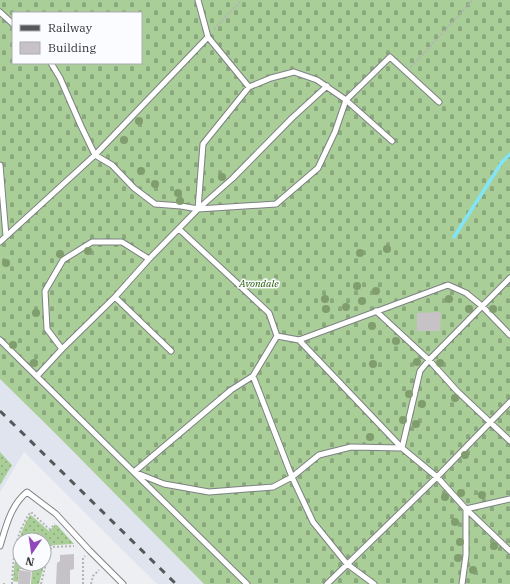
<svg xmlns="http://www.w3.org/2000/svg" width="510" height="584" font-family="'IBM Plex Serif',serif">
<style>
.built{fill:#e0e4ef}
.grass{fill:url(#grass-dots);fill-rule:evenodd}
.cemetery{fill:url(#cemetery-stones);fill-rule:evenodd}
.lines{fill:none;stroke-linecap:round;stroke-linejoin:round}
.stream{stroke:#82e5f6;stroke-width:3.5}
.building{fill:#c7c2c5}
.lane-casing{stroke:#7e8084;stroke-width:7}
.path{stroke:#b2b4b7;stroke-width:2;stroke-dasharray:2 2;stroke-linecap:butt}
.lane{stroke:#fff;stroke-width:5}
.rail{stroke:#555759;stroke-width:3;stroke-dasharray:7 7;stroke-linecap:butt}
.tree{fill:#809e6d}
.labels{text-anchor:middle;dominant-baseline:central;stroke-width:3;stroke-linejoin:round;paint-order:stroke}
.park-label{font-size:10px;font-style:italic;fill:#275b00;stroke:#fbfcff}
</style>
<defs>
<pattern id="grass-dots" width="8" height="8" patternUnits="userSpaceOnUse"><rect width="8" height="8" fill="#a9ce98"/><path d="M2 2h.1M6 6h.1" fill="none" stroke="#8aa87d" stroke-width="1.8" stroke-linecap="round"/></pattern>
<pattern id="cemetery-stones" width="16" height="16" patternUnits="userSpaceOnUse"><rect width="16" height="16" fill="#a9ce98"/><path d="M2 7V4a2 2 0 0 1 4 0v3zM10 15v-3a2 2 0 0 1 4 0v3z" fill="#8aa87d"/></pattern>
</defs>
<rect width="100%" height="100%" fill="#edeff3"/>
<path class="built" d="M0 379 59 437 204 584H157L24 452 0 492Z"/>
<path class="grass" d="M0 452 12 465 0 485Z
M30 515 32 516 49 531 55 525H57L74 544 54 545 49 547 39 584H31L32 570 19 569 18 582 13 581C15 559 17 535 30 515ZM20 540H44V564H20Z"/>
<path class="cemetery" d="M0 0H510V584H204L59 437 0 379ZM13 13H141V63H13Z"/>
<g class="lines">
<path class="stream" d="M454 237 502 162 510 154"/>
</g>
<path class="building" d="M441 312 440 331H417V313Z
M74 554V569L70 570V584H56L57 563 60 561V555Z
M19 570 31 572 30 584H18Z"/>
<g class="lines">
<defs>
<path id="lane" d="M198 0 208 37 249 87
M0 12 13 24
M51 63 60 78 81 126 95 155 112 165 134 188 155 204 181 206 198 209 276 204 318 168 335 132 346 100 390 57 439 102
M0 165 6 236
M198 209 203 144 249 87 271 78 294 72 317 80 346 100 392 141
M179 229 269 313 277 336
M0 242 95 155 208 37
M115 297 171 351
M376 311 429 360 457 391 510 441
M277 336 253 376 231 390 134 472 164 484 209 492 273 487 292 477 319 455 351 447 402 448 420 371 429 360 510 278
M277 336 299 340 448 285 466 293 482 306 510 335
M0 340 247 584
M299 340 402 448 437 477 466 509 510 551
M62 349 47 329 45 291 63 260 92 242H122L149 259
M37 376 62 349 115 297 149 259 198 209 233 178 292 118 327 86
M253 376 292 477 313 522 347 564 374 584
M0 546C6 526 11 505 27 492L56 514 89 550 123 584
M327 584 437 477 510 402
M462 584 466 555V509L510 499"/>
</defs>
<use href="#lane" class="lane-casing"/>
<path class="path" d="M214 29 242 0
M411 67 473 0
M3 584H5
M12 584C13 559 15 534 30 513L31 512 48 528 50 529 55 524
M41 584 49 551 52 547 74 546
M83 584V558L85 556
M91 584 93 576 99 570"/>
<use href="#lane" class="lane"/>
<path class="rail" d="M0 411 176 584"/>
</g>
<g class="tree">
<circle cx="139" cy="121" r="4"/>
<circle cx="124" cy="140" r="4"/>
<circle cx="141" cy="171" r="4"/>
<circle cx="222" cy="177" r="4"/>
<circle cx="155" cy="184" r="4"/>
<circle cx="178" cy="193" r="4"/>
<circle cx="180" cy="201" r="4"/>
<circle cx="387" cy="249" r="4"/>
<circle cx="88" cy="251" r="4"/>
<circle cx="360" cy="253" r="4"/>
<circle cx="60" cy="254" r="4"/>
<circle cx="6" cy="263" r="4"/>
<circle cx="357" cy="286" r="4"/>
<circle cx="376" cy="291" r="4"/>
<circle cx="325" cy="299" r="4"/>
<circle cx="449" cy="299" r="4"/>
<circle cx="362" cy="301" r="4"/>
<circle cx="346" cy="307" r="4"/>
<circle cx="326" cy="309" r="4"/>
<circle cx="469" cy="309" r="4"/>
<circle cx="493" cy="309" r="4"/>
<circle cx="36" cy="313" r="4"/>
<circle cx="372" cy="326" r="4"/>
<circle cx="396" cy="341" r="4"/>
<circle cx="13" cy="345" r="4"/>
<circle cx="417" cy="362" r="4"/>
<circle cx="34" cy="363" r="4"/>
<circle cx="440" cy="363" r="4"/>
<circle cx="373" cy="364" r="4"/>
<circle cx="409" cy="394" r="4"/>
<circle cx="455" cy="398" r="4"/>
<circle cx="422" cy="404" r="4"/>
<circle cx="403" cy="420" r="4"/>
<circle cx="416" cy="424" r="4"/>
<circle cx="370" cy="437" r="4"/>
<circle cx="465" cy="455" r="4"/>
<circle cx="461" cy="493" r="4"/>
<circle cx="482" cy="495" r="4"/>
<circle cx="445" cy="497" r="4"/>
<circle cx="455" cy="522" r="4"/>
<circle cx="460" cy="542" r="4"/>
<circle cx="494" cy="546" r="4"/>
<circle cx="458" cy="558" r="4"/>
<circle cx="473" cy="570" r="4"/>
</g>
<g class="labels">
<g class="park-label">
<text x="259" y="283">Avondale</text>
</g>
</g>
<rect x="12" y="12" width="130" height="52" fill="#fbfcff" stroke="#abacaf"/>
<rect x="20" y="25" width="20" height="6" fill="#555759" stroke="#abacaf"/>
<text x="48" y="32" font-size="12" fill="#343537">Railway</text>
<rect x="20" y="42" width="20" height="12" fill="#c7c2c5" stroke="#abacaf"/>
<text x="48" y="52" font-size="12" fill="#343537">Building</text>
<g transform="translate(32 552) rotate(193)"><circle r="19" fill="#fbfcff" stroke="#abacaf"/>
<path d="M0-3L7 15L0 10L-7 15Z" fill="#9048bb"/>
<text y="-6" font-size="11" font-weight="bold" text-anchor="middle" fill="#343537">N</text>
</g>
</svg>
